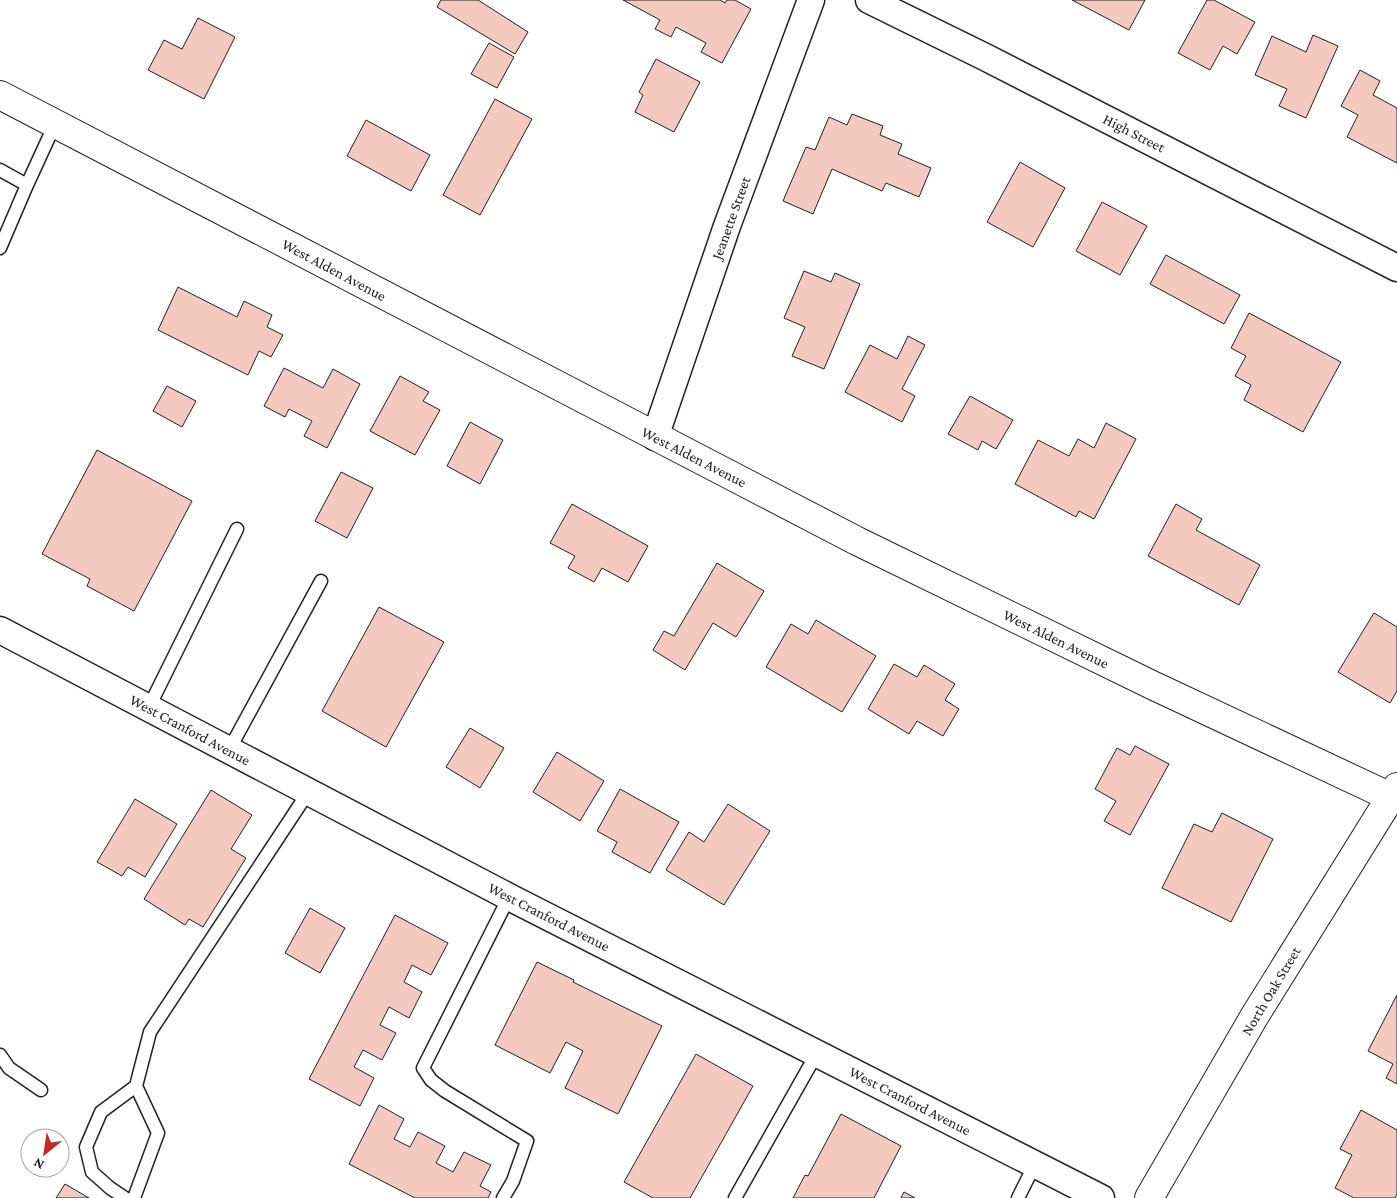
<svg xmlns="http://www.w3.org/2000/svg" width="1397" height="1198" font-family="'Crimson Pro',serif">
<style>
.building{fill:#f3c9c0;stroke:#222}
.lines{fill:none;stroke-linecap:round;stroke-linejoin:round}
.service-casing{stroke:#222;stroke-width:15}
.minor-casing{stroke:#222;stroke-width:29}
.tertiary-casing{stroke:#222;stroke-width:30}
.service{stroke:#fff;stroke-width:12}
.minor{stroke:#fff;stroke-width:26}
.tertiary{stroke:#fff;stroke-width:28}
.labels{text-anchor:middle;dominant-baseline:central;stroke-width:4;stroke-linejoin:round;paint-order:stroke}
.street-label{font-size:15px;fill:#222;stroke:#fff}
</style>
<rect width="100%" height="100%" fill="#fff"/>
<path class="building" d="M441 0H478L528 32 515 54 437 7Z
M623 0H720L725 3 727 0H735L751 9 722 63 701 52 706 43 676 27 671 37 655 29 660 20Z
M1072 0H1145L1129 30Z
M1207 0H1214L1255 22 1237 54 1223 46 1210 70 1178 53Z
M198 18 235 37 204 99 148 70 164 40 182 49Z
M1313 35 1338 46 1306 118 1279 106 1287 89 1255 75 1272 36 1306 52Z
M489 43 514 57 497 88 471 74Z
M656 59 700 82 674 132 635 112 643 95 639 92Z
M1360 70 1380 81 1373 95 1397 108V163L1347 137 1358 115 1341 106Z
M495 99 532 119 480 215 443 195Z
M852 114 883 126 880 135 902 144 898 154 931 168 919 197 886 183 882 191 832 169 813 214 783 201 806 147 815 150 829 117 847 125Z
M366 120 430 155 411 191 347 156Z
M1020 162 1065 188 1033 247 987 222Z
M1102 202 1147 226 1120 275 1076 251Z
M1166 255 1240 295 1224 324 1150 284Z
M804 271 831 282 835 273 860 284 824 369 792 356 805 327 784 318Z
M178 287 237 317 244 301 272 315 267 327 283 335 271 357 259 351 248 375 158 330Z
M1249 313 1341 362 1303 432 1244 400 1251 385 1235 376 1246 356 1231 348Z
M908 336 925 345 902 389 915 396 902 422 845 392 870 345 897 359Z
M284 368 323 388 333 369 360 384 327 448 304 436 312 421 289 409 285 417 264 406Z
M400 376 429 392 423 401 440 410 415 455 370 431Z
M167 386 196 401 182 427 153 411Z
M970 396 1013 420 996 449 982 441 978 450 948 434Z
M470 422 503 440 480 484 447 466Z
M1106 423 1136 439 1094 519 1079 511 1076 517 1015 484 1038 440 1069 456 1078 439 1094 448Z
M97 450 192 501 134 611 87 586 90 579 42 554Z
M341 472 373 488 347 538 315 521Z
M572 504 648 546 628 582 602 568 594 582 568 568 575 556 550 543Z
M1176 504 1202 519 1196 530 1260 565 1239 605 1148 556Z
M717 563 764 591 736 637 713 623 685 670 653 650 664 631 674 636Z
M379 607 444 642 386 747 322 711Z
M1374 613 1397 627V691L1390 703 1338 672Z
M816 620 876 656 842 712 766 667 791 624 808 634Z
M894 664 917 677 924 665 955 684 945 700 959 709 943 736 917 721 909 734 868 709Z
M470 728 504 748 480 788 446 767Z
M1135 746 1169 764 1130 835 1104 821 1116 801 1095 789 1117 748 1130 755Z
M557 752 604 781 580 821 533 792Z
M620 789 679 822 650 873 612 852 617 842 597 831Z
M211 790 252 815 231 849 246 858 203 927 189 919 185 925 144 899Z
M135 799 177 824 145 877 128 867 122 876 97 862Z
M728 804 770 831 724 905 666 870 689 832 704 842Z
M1222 813 1273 839 1231 922 1162 888 1194 824 1212 832Z
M310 908 345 928 320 973 285 953Z
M395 915 448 943 431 975 412 965 404 982 422 992 409 1018 389 1007 380 1025 396 1033 382 1060 363 1050 354 1067 374 1078 360 1106 309 1079Z
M537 962 574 980 573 982 662 1026 618 1114 565 1088 583 1051 566 1042 550 1073 495 1045Z
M1397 995V1084L1386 1078 1393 1064 1368 1051Z
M696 1054 753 1086 690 1198H653L624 1182Z
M379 1105 404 1119 394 1139 410 1147 418 1132 445 1146 436 1163 453 1172 464 1152 491 1165 480 1186 491 1192 488 1198H415L349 1164Z
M1361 1110 1397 1130V1194L1395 1198H1354L1335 1188 1352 1155 1340 1149Z
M841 1114 901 1146 874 1198H793L805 1175 808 1176Z
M65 1184 89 1198H56Z
M904 1192 915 1198H901Z"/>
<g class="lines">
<defs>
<path id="service" d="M0 170 27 185 0 248
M27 185 55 124
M149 707 237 529
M229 750 321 581
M0 1055 9 1068 41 1090
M125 1198 110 1188 92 1172 86 1147 101 1112 136 1086
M134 1198 158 1133 136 1086 150 1032 309 791
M503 1198 513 1181 527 1141 445 1091 431 1080 423 1068 509 897
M735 1198 817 1053
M1018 1198 1035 1164"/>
<path id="minor" d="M869 0 985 57 1397 268
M655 437 727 226 811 0
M0 630 509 897 1101 1198"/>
<path id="tertiary" d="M0 95 857 541 1152 685 1397 800
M1149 1198 1254 1017 1397 787"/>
</defs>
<use href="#service" class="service-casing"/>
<use href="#minor" class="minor-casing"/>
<use href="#tertiary" class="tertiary-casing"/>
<use href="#service" class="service"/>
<use href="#minor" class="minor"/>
<use href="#tertiary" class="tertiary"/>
</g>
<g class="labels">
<g class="street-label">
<text transform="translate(1134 133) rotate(27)">High Street</text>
<text transform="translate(731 218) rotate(-70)">Jeanette Street</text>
<text transform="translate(334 270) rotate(28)">West Alden Avenue</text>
<text transform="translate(694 457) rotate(27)">West Alden Avenue</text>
<text transform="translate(1056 639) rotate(26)">West Alden Avenue</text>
<text transform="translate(190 730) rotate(28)">West Cranford Avenue</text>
<text transform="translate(549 917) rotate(27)">West Cranford Avenue</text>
<text transform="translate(1271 991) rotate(-59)">North Oak Street</text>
<text transform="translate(910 1101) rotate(27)">West Cranford Avenue</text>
</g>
</g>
<g transform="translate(45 1153) rotate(210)"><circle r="24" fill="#ffffff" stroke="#a7a7a7"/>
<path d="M0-4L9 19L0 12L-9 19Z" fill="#c62828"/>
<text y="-8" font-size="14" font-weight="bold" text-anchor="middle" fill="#222222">N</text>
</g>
</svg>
